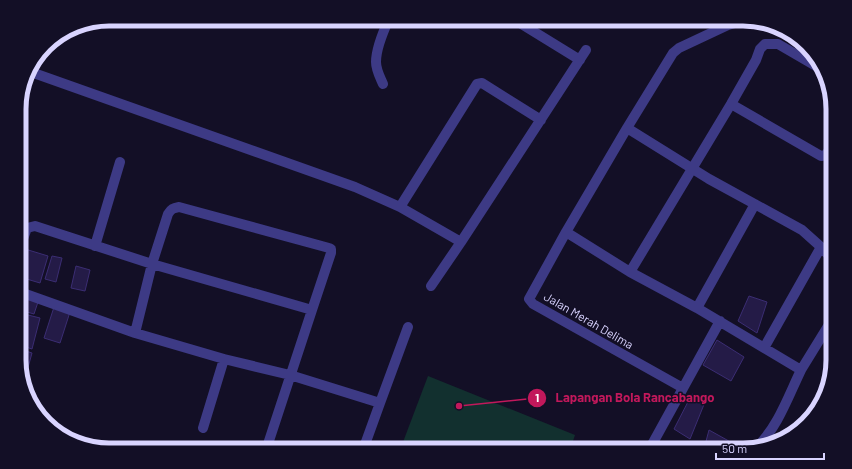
<svg xmlns="http://www.w3.org/2000/svg" width="852" height="469" font-family="Barlow,sans-serif">
<style>
.green{fill:#12302f}
.building{fill:#241b47;stroke:#3b2d73}
.lines{fill:none;stroke-linecap:round;stroke-linejoin:round}
.street{stroke:#3d3a85;stroke-width:10}
.labels{text-anchor:middle;dominant-baseline:central;stroke-width:3;stroke-linejoin:round;paint-order:stroke}
.street-label{font-size:12px;fill:#d9d4ff;stroke:#130f26}
.rim{fill:none;stroke:#d9d4ff;stroke-width:5}
.leader{fill:none;stroke:#c2185b;stroke-width:1.5}
.callout-dot{fill:#c2185b;stroke:#130f26;stroke-width:1.5}
.mark-label{font-size:12px;text-anchor:middle;font-weight:bold;fill:#fff}
.callout-label{font-size:13px;text-anchor:middle;font-weight:bold;fill:#c2185b;stroke:#130f26;stroke-width:3;stroke-linejoin:round;paint-order:stroke}
</style>
<rect width="100%" height="100%" fill="#130f26"/>
<path class="green" d="M428 376 575 435 570 450H400Z"/>
<path class="building" d="M25 249 48 256 40 283 20 277V265Z
M52 256 62 258 56 282 45 279Z
M76 266 90 270 85 291 71 288Z
M20 296 38 302 34 314 20 310Z
M749 296 767 302 757 333 738 321Z
M54 307 70 312 60 343 44 338Z
M20 313 40 318 32 349 20 345Z
M717 340 744 357 731 381 703 365Z
M20 349 32 353 24 382 20 371Z
M692 394 705 402 690 439 674 429Z
M709 430 736 445 734 450H714L705 445Z"/>
<g class="lines">
<path class="street" d="M515 20 580 60
M745 20 728 25 679 48 673 53 627 128 709 179 802 230 821 247 833 260
M28 71 355 187 400 207 461 242 431 286
M383 84C380 77 376 70 376 62 376 48 383 32 389 19
M731 104 821 156 826 155 833 143
M627 128 566 232 529 299 533 304 683 388
M400 207 477 84 482 83 541 120
M566 232 630 272 697 308 801 370 833 318
M461 242 586 50
M95 246 120 162
M20 247 27 228 35 226 152 264 312 310 266 450
M630 272 731 104 756 60 760 49 765 44H778L821 69
M20 292 135 333 224 359 290 375 380 403 363 450
M697 308 755 204
M135 333 152 264 168 214C171 209 173 208 179 207L329 248 331 249V253L312 310
M764 348 821 247
M380 403 408 327
M203 428 224 359
M756 448C778 427 788 397 801 370
M649 450 720 321"/>
</g>
<g class="labels">
<g class="street-label">
<text transform="translate(589 320) rotate(30)">Jalan Merah Delima</text>
</g>
</g>
<path d="M0 0H852V469H0ZM109 26H743A83 83 0 0 1 826 109V360A83 83 0 0 1 743 443H109A83 83 0 0 1 26 360V109A83 83 0 0 1 109 26Z" fill="#130f26" fill-rule="evenodd"/>
<path class="rim" d="M109 26H743A83 83 0 0 1 826 109V360A83 83 0 0 1 743 443H109A83 83 0 0 1 26 360V109A83 83 0 0 1 109 26Z"/>
<path class="leader" d="M459 406L537 398"/>
<g class="callout-dot">
<circle cx="459" cy="406" r="4"/>
<circle cx="537" cy="398" r="10"/>
</g>
<g class="mark-label">
<text x="537" y="402">1</text>
</g>
<g class="callout-label">
<text x="635" y="402">Lapangan Bola Rancabango</text>
</g>
<path d="M716 453v6h108v-6" fill="none" stroke="#d9d4ff" stroke-width="2"/>
<text x="722" y="453" font-size="12" fill="#d9d4ff" stroke="#130f26" stroke-width="3" paint-order="stroke">50 m</text>
</svg>
